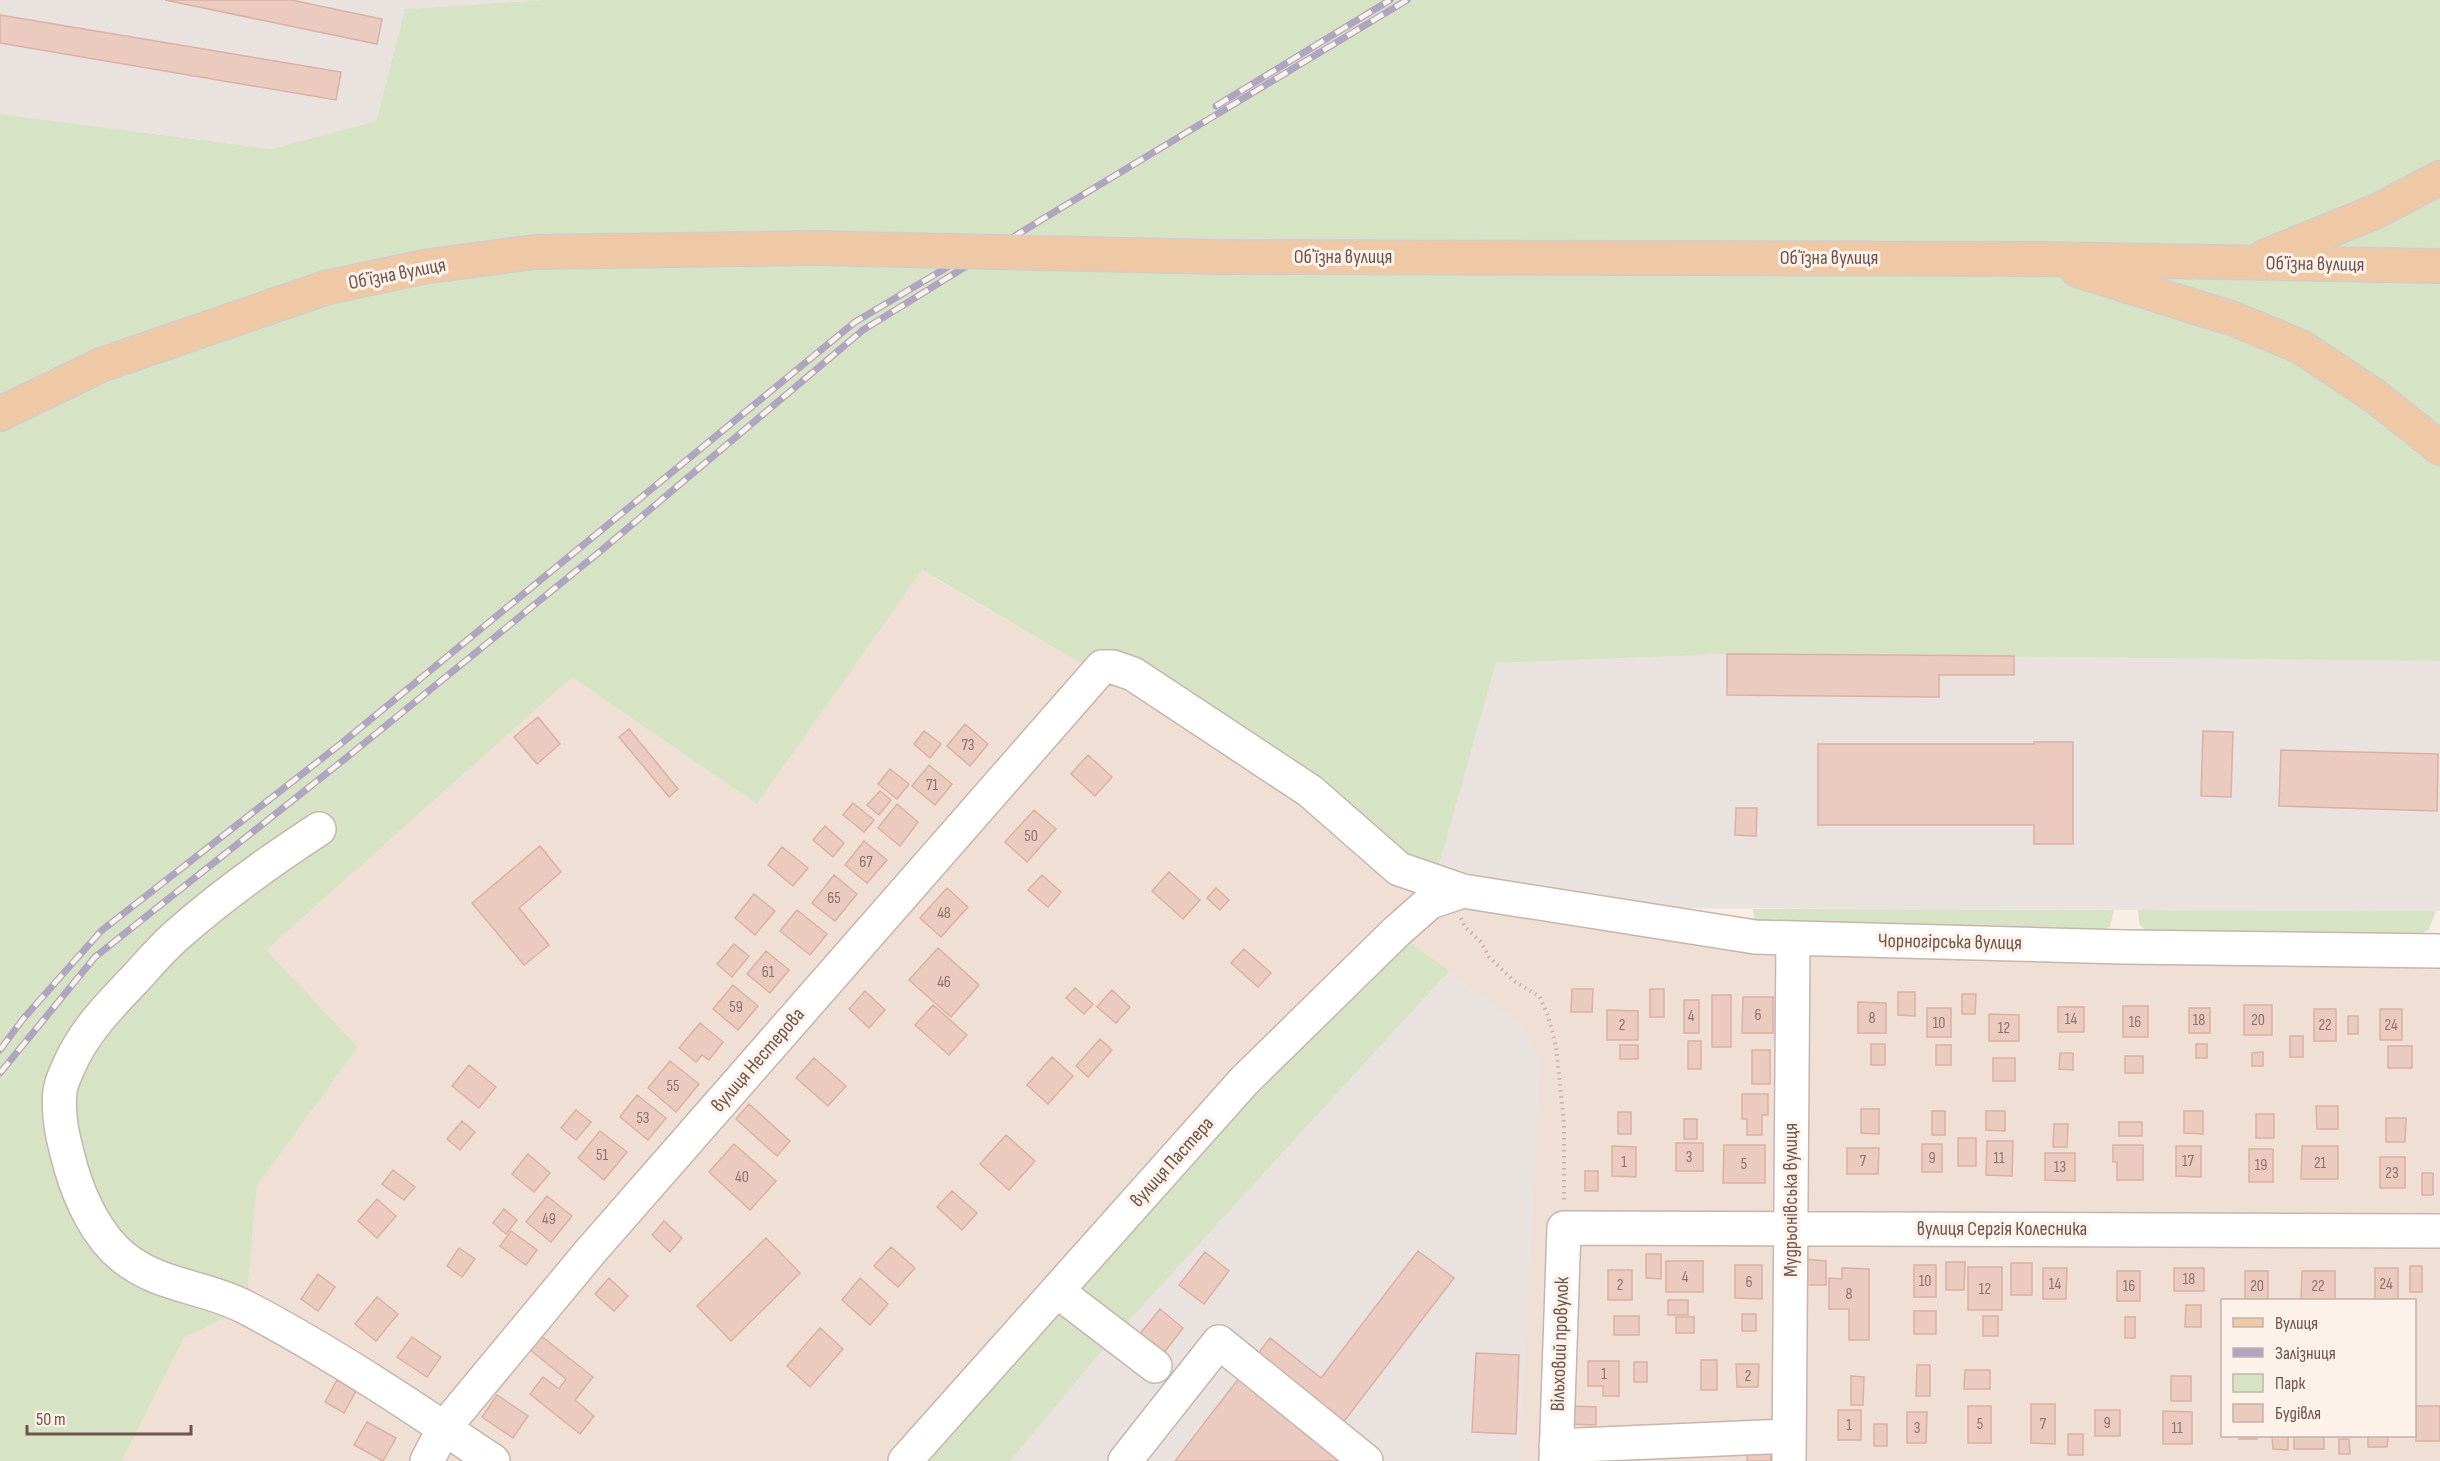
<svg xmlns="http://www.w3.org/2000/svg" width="2440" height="1461" font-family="'Sofia Sans Condensed',sans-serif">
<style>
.residential{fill:#efdfd4;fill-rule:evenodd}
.industrial{fill:#e9e2de}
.green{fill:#d6e4c5}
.building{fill:#ebcbc0;stroke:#dbb0a2;stroke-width:1.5}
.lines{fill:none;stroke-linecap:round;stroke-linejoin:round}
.minor-casing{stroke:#c8b5ac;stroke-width:36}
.major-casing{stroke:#d4ccca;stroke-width:36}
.path{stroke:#cfaea3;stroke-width:4;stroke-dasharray:1.5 4.5;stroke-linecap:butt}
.minor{stroke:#fff;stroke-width:33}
.major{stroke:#efc9a5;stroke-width:33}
.rail-casing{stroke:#b0a5c0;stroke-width:7}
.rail{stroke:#fcf2ea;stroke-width:4.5;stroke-dasharray:14;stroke-linecap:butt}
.major-bridge-casing{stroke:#d4ccca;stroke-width:36;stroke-linecap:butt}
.major-bridge{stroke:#efc9a5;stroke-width:33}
.labels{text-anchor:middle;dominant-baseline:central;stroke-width:6;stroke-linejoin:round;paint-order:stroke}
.number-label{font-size:16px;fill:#8d726a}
.street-label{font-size:20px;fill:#6e544d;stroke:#fcf2ea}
</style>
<rect width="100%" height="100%" fill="#f9eee4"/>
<path class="residential" d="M921 570 1106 678 1304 806 1386 876 1713 945 2440 966V1461H122L184 1338 246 1308 257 1186 358 1047 265 950 572 676 757 804ZM2222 1300H2414V1436H2222Z"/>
<path class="industrial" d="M0 0H543L405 9 376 121 271 149 0 114Z
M1727 654 2440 661V911L1645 908 1438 867 1495 663Z
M1449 971 1524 1026 1541 1061 1520 1461H1010L1115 1335Z"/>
<path class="green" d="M543 0H2440V661L1727 654 1496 663 1430 896 1304 806 1106 678 922 570 757 804 572 677 266 950 358 1047 257 1186 246 1308 184 1338 122 1461H0V114L271 149 376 121 405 9Z
M1753 909 2114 910 2110 926 2101 932 1762 928 1754 919Z
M2138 910 2436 911 2429 929 2417 936 2148 933 2139 924Z
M1404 938 1449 971 1121 1329 1071 1290 1250 1089Z
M1060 1305 1109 1342 1010 1461H920Z"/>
<path class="building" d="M165 0H291L382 19 377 44Z
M0 15 341 72 336 100 0 43Z
M1727 654 2014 656V675H1939V697L1727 695Z
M538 717 560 744 537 764 514 737Z
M965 724 988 744 970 766 947 746Z
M629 729 678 789 669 797 619 737Z
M924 731 941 744 930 758 914 744Z
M2203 731 2233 732 2231 797 2201 796Z
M2034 742H2073V844H2034V825H1818V744H2034Z
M2281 750 2438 754 2437 811 2279 806Z
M1088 755 1112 777 1095 796 1071 774Z
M929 765 952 784 935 805 912 786Z
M890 769 909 784 897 799 878 784Z
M880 791 891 800 879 815 867 805Z
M853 803 874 820 864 832 843 815Z
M897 804 918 822 900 846 878 828Z
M1736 808H1757L1756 836 1735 835Z
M1034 810 1056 829 1027 862 1005 842Z
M825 826 844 843 833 857 813 840Z
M864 841 887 860 867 883 845 865Z
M540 846 561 872 519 908 549 945 524 965 472 903Z
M782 847 808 868 793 886 768 865Z
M1169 872 1200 900 1183 919 1152 891Z
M834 875 857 894 835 921 812 903Z
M1042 875 1061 892 1048 907 1028 890Z
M947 888 968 907 941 937 920 918Z
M1216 888 1229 900 1220 910 1207 898Z
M754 894 775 911 755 935 735 918Z
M797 910 827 934 810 955 780 931Z
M734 944 749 956 732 977 717 964Z
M938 948 979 985 951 1017 909 980Z
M1244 949 1271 973 1258 987 1231 963Z
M766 951 789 970 770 993 747 974Z
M733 985 758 1006 738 1030 713 1009Z
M1075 988 1093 1004 1084 1014 1066 998Z
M1572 989H1593L1592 1012H1571Z
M1650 989H1664V1017H1650Z
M1112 990 1130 1007 1116 1023 1097 1007Z
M865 991 885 1010 869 1028 849 1009Z
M1898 992H1915V1016L1898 1015Z
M1962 994H1976L1975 1014H1962Z
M1712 995H1731V1047H1712Z
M1743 997H1773V1033H1742Z
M1684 1000H1699V1033H1684Z
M1858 1002 1886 1003V1033H1858Z
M933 1005 967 1035 949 1055 915 1025Z
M2244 1005H2272V1035H2244Z
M2123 1006H2148V1037H2123Z
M2058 1007H2084V1032H2058Z
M1927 1008H1951V1037H1927Z
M2189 1008H2210V1033H2189Z
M2314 1009H2336V1041H2314Z
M2380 1009H2402V1040H2380Z
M1607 1010 1638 1011V1040H1607Z
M1989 1014 2019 1015V1041H1989Z
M2348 1016H2358V1034H2348Z
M700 1023 723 1042 709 1060 702 1055 696 1062 679 1048Z
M2290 1036H2303V1057H2290Z
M1100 1039 1112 1050 1088 1077 1076 1066Z
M1688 1041H1701V1069H1688Z
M1871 1044H1885V1065H1871Z
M2196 1044H2207V1058H2196Z
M1620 1045H1638V1059H1620Z
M1936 1045H1951V1065H1936Z
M2388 1046H2412V1068H2388Z
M1752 1050H1770V1084H1752Z
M2263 1052V1066H2252V1053Z
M2060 1053H2073V1070L2059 1069Z
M2125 1056H2143V1073H2125Z
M1052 1057 1073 1076 1048 1104 1027 1085Z
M814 1058 846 1086 828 1106 796 1078Z
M1993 1058H2015V1081H1993Z
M670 1061 699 1084 676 1112 648 1088Z
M469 1065 496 1087 479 1108 452 1086Z
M1742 1094H1768V1115H1762V1135H1747V1119H1742Z
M637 1095 666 1118 648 1140 620 1117Z
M749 1104 790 1141 777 1156 736 1119Z
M2316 1106H2338V1129H2317Z
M1861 1109H1879V1134L1861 1133Z
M576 1110 591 1122 576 1140 561 1128Z
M1932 1111H1945V1135H1932Z
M1986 1111H2005V1131L1986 1130Z
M2184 1111H2203V1134L2184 1133Z
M1618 1112H1631V1134H1618Z
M2256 1114H2274V1138H2256Z
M2386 1118H2406L2405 1142H2386Z
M1684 1119H1697V1139H1684Z
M462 1121 475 1132 460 1150 447 1139Z
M2119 1122H2142V1136H2119Z
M2054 1124H2068L2067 1147H2053Z
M600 1131 627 1152 604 1180 578 1158Z
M1006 1135 1035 1161 1009 1190 980 1164Z
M1958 1138H1976V1166H1958Z
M1987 1141H2013L2012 1176 1986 1175Z
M1676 1143H1703V1171H1676Z
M734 1144 776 1181 750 1210 709 1172Z
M1922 1144H1942V1172H1922Z
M1724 1145H1765V1183H1723Z
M2113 1145H2143V1180H2117V1162H2113Z
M1612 1146 1636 1147V1177L1612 1176Z
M2176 1146H2201V1177L2176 1176Z
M2302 1146H2338V1179H2301Z
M1847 1148H1879L1878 1174H1847Z
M2249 1149H2273V1182H2249Z
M2045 1153H2075V1181L2045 1180Z
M528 1154 550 1173 534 1192 512 1174Z
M2380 1157H2405V1188H2380Z
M393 1170 415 1187 404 1200 382 1184Z
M1585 1171H1598V1191H1585Z
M2422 1173H2433V1195H2422Z
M952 1191 977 1213 962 1230 937 1207Z
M547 1196 572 1216 551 1242 526 1222Z
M377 1199 396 1216 377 1238 358 1221Z
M504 1209 517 1220 506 1234 493 1223Z
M664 1221 682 1238 670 1252 652 1235Z
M511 1231 537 1250 526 1265 500 1246Z
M766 1238 800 1273 731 1341 697 1306Z
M891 1247 915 1268 898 1287 874 1266Z
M459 1248 475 1259 462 1277 447 1266Z
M1418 1251 1454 1278 1338 1429 1353 1440 1337 1461H1175L1270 1338 1321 1378Z
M1205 1252 1229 1271 1204 1304 1179 1285Z
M1646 1254H1661V1279L1646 1278Z
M1805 1259 1826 1261V1285H1805Z
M1666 1261H1703V1292H1666Z
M1946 1262H1965L1964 1290H1946Z
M2011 1263H2032V1295H2011Z
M1735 1265H1762V1299L1735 1298Z
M1914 1265H1936V1297H1914Z
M2410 1266H2422V1292H2410Z
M1968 1267H2002V1310H1968Z
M1842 1268 1869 1269V1340H1849V1309H1829V1278L1842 1279Z
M2043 1268H2067L2066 1299H2043Z
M2174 1268H2204V1291H2174Z
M2375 1268H2398V1300H2375Z
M1608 1270H1632V1300H1608Z
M2117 1271H2140V1301H2117Z
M2245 1271H2268V1300H2245Z
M2302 1271H2335V1300H2301Z
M318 1274 335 1287 318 1311 301 1299Z
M609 1278 628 1296 614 1311 595 1294Z
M860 1278 888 1304 870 1325 842 1300Z
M377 1297 398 1314 376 1341 355 1324Z
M1668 1300H1688V1315H1668Z
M2186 1305H2201V1327H2185Z
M1160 1309 1183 1328 1163 1354 1139 1335Z
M1914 1311H1936V1334H1914Z
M1742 1314H1756V1331H1742Z
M1614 1316H1639V1335H1614Z
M1983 1316H1998V1336H1983Z
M1676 1317H1694V1333H1676Z
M2125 1317H2135V1338H2125Z
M820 1328 843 1349 810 1387 787 1366Z
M540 1335 593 1377 575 1400 594 1416 580 1434 530 1394 543 1377 559 1389 566 1379 529 1349Z
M412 1337 441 1357 427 1377 397 1357Z
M1476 1353 1519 1355 1516 1434 1472 1432Z
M1701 1360H1717V1390H1701Z
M1588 1361H1619V1396H1603V1386H1588Z
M1634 1362H1647V1382H1634Z
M1736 1364H1759L1758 1387H1737Z
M1917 1365H1930V1396H1916Z
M1965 1370H1990V1389H1964Z
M1851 1376 1864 1377 1863 1405H1851Z
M2171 1376H2191V1401H2171Z
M337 1380 356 1391 344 1413 325 1402Z
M497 1395 528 1416 513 1438 482 1417Z
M2031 1404H2055V1444L2031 1443Z
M1571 1406 1596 1407V1425L1570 1424Z
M1968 1406H1991V1443H1968Z
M2416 1406H2440V1441H2416Z
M1838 1410H1861V1440H1838Z
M2095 1410H2120V1436H2095Z
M2163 1411 2192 1412V1444H2163Z
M1907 1412H1927L1926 1443H1907Z
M367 1422 396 1438 383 1461 354 1445Z
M1874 1424H1887V1446H1874Z
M2068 1434H2083V1455H2068Z
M2239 1436H2257V1439H2239Z
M2272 1436H2288V1450L2273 1449Z
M2294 1436H2324V1449H2294Z
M2368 1436H2388L2387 1447H2368Z
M2339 1439H2349L2350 1454H2339Z
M1748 1447H1770L1771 1461H1747Z"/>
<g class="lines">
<defs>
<path id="minor" d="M319 829C270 861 221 896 177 935 161 949 147 966 133 981 108 1007 82 1034 68 1068 65 1075 61 1083 60 1091 57 1118 64 1142 71 1168 80 1199 97 1236 123 1257 160 1287 205 1286 245 1307 331 1352 413 1407 493 1461
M1057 1291 1155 1366
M1556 1446 1789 1436
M427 1461 444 1428 590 1252 1102 667H1113L1133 674 1310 791 1399 869 1463 891 1755 937 2124 947 2440 951
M905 1461 1244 1081 1396 932 1430 902 1463 891
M1125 1461 1219 1342 1366 1461
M1556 1461 1564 1228 2440 1231
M1789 1461 1793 939"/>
<path id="major" d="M1219 257 2041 259 2440 266
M2264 257 2377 211 2440 178
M2077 270 2234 319 2301 347 2376 397 2440 448
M0 414 101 365 325 288 423 267 534 252 817 248"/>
</defs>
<use href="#minor" class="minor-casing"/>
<use href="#major" class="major-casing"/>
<path class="path" d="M1461 918 1465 927 1481 942 1489 957 1514 981 1540 997 1548 1016 1556 1046 1564 1124V1202"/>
<use href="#minor" class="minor"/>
<use href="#major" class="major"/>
<defs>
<path id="rail" d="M1216 106 1390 0
M0 1050 23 1019 101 931 343 742 855 322 961 259
M0 1073 95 957 351 754 603 549 863 330 1041 220 1407 0"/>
</defs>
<use href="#rail" class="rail-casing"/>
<use href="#rail" class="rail"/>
<defs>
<path id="major-bridge" d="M817 248 1219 257"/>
</defs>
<use href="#major-bridge" class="major-bridge-casing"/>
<use href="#major-bridge" class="major-bridge"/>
</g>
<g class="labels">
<g class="number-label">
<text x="968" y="745">73</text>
<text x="932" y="785">71</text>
<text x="1031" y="836">50</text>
<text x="866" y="862">67</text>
<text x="834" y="898">65</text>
<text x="944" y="913">48</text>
<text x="768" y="972">61</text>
<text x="944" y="982">46</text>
<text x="736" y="1007">59</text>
<text x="1758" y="1015">6</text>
<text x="1691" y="1016">4</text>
<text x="1872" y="1018">8</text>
<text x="2071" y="1019">14</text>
<text x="2199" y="1020">18</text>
<text x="2258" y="1020">20</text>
<text x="2135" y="1022">16</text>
<text x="1939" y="1023">10</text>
<text x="1622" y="1025">2</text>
<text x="2325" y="1025">22</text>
<text x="2391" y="1025">24</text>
<text x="2004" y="1028">12</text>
<text x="673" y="1086">55</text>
<text x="643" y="1118">53</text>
<text x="602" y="1155">51</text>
<text x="1689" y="1157">3</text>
<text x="1932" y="1158">9</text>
<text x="1999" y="1158">11</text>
<text x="1863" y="1161">7</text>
<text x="2188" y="1161">17</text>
<text x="1624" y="1162">1</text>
<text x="2320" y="1163">21</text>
<text x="1744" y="1164">5</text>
<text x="2261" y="1165">19</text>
<text x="2060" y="1167">13</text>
<text x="2392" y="1173">23</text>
<text x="742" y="1177">40</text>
<text x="549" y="1219">49</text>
<text x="1685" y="1277">4</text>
<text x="2189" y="1279">18</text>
<text x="1925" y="1281">10</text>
<text x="1749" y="1282">6</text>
<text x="2055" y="1284">14</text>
<text x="2386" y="1284">24</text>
<text x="1620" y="1285">2</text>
<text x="2129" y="1286">16</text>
<text x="2257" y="1286">20</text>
<text x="2318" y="1286">22</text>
<text x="1985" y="1289">12</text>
<text x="1849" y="1294">8</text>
<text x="1604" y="1374">1</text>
<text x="1748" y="1376">2</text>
<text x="2107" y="1423">9</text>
<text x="1980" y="1424">5</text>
<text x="2043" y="1424">7</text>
<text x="1849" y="1425">1</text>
<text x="1917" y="1428">3</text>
<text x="2177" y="1428">11</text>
</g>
<g class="street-label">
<text x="1343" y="257">Обʼїзна вулиця</text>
<text x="1829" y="258">Обʼїзна вулиця</text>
<text transform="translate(2315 264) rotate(1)">Обʼїзна вулиця</text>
<text transform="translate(397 274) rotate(-11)">Обʼїзна вулиця</text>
<text transform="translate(1950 942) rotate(1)">Чорногірська вулиця</text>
<text transform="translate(758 1060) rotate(-49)">вулиця Нестерова</text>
<text transform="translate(1172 1162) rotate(-48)">вулиця Пастера</text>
<text transform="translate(1791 1200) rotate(-90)">Мудрьонівська вулиця</text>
<text x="2002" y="1229">вулиця Сергія Колесника</text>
<text transform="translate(1560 1344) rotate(-88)">Вільховий провулок</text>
</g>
</g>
<rect x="2221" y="1299" width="195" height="138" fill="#fcf2ea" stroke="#c3b3ab" stroke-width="1.5"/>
<rect x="2233" y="1318" width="30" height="9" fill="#efc9a5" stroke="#c3b3ab" stroke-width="1.5"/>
<text x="2275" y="1329" font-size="18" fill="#6e544d">Вулиця</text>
<rect x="2233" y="1348" width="30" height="9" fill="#b0a5c0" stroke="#c3b3ab" stroke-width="1.5"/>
<text x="2275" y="1359" font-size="18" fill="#6e544d">Залізниця</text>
<rect x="2233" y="1374" width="30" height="18" fill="#d6e4c5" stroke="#c3b3ab" stroke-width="1.5"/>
<text x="2275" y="1389" font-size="18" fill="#6e544d">Парк</text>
<rect x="2233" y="1404" width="30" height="18" fill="#ebcbc0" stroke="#c3b3ab" stroke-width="1.5"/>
<text x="2275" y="1419" font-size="18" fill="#6e544d">Будівля</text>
<path d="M27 1425v9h164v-9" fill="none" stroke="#6e544d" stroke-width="3"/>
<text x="36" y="1425" font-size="18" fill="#6e544d" stroke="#fcf2ea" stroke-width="4.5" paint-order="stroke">50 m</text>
</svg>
